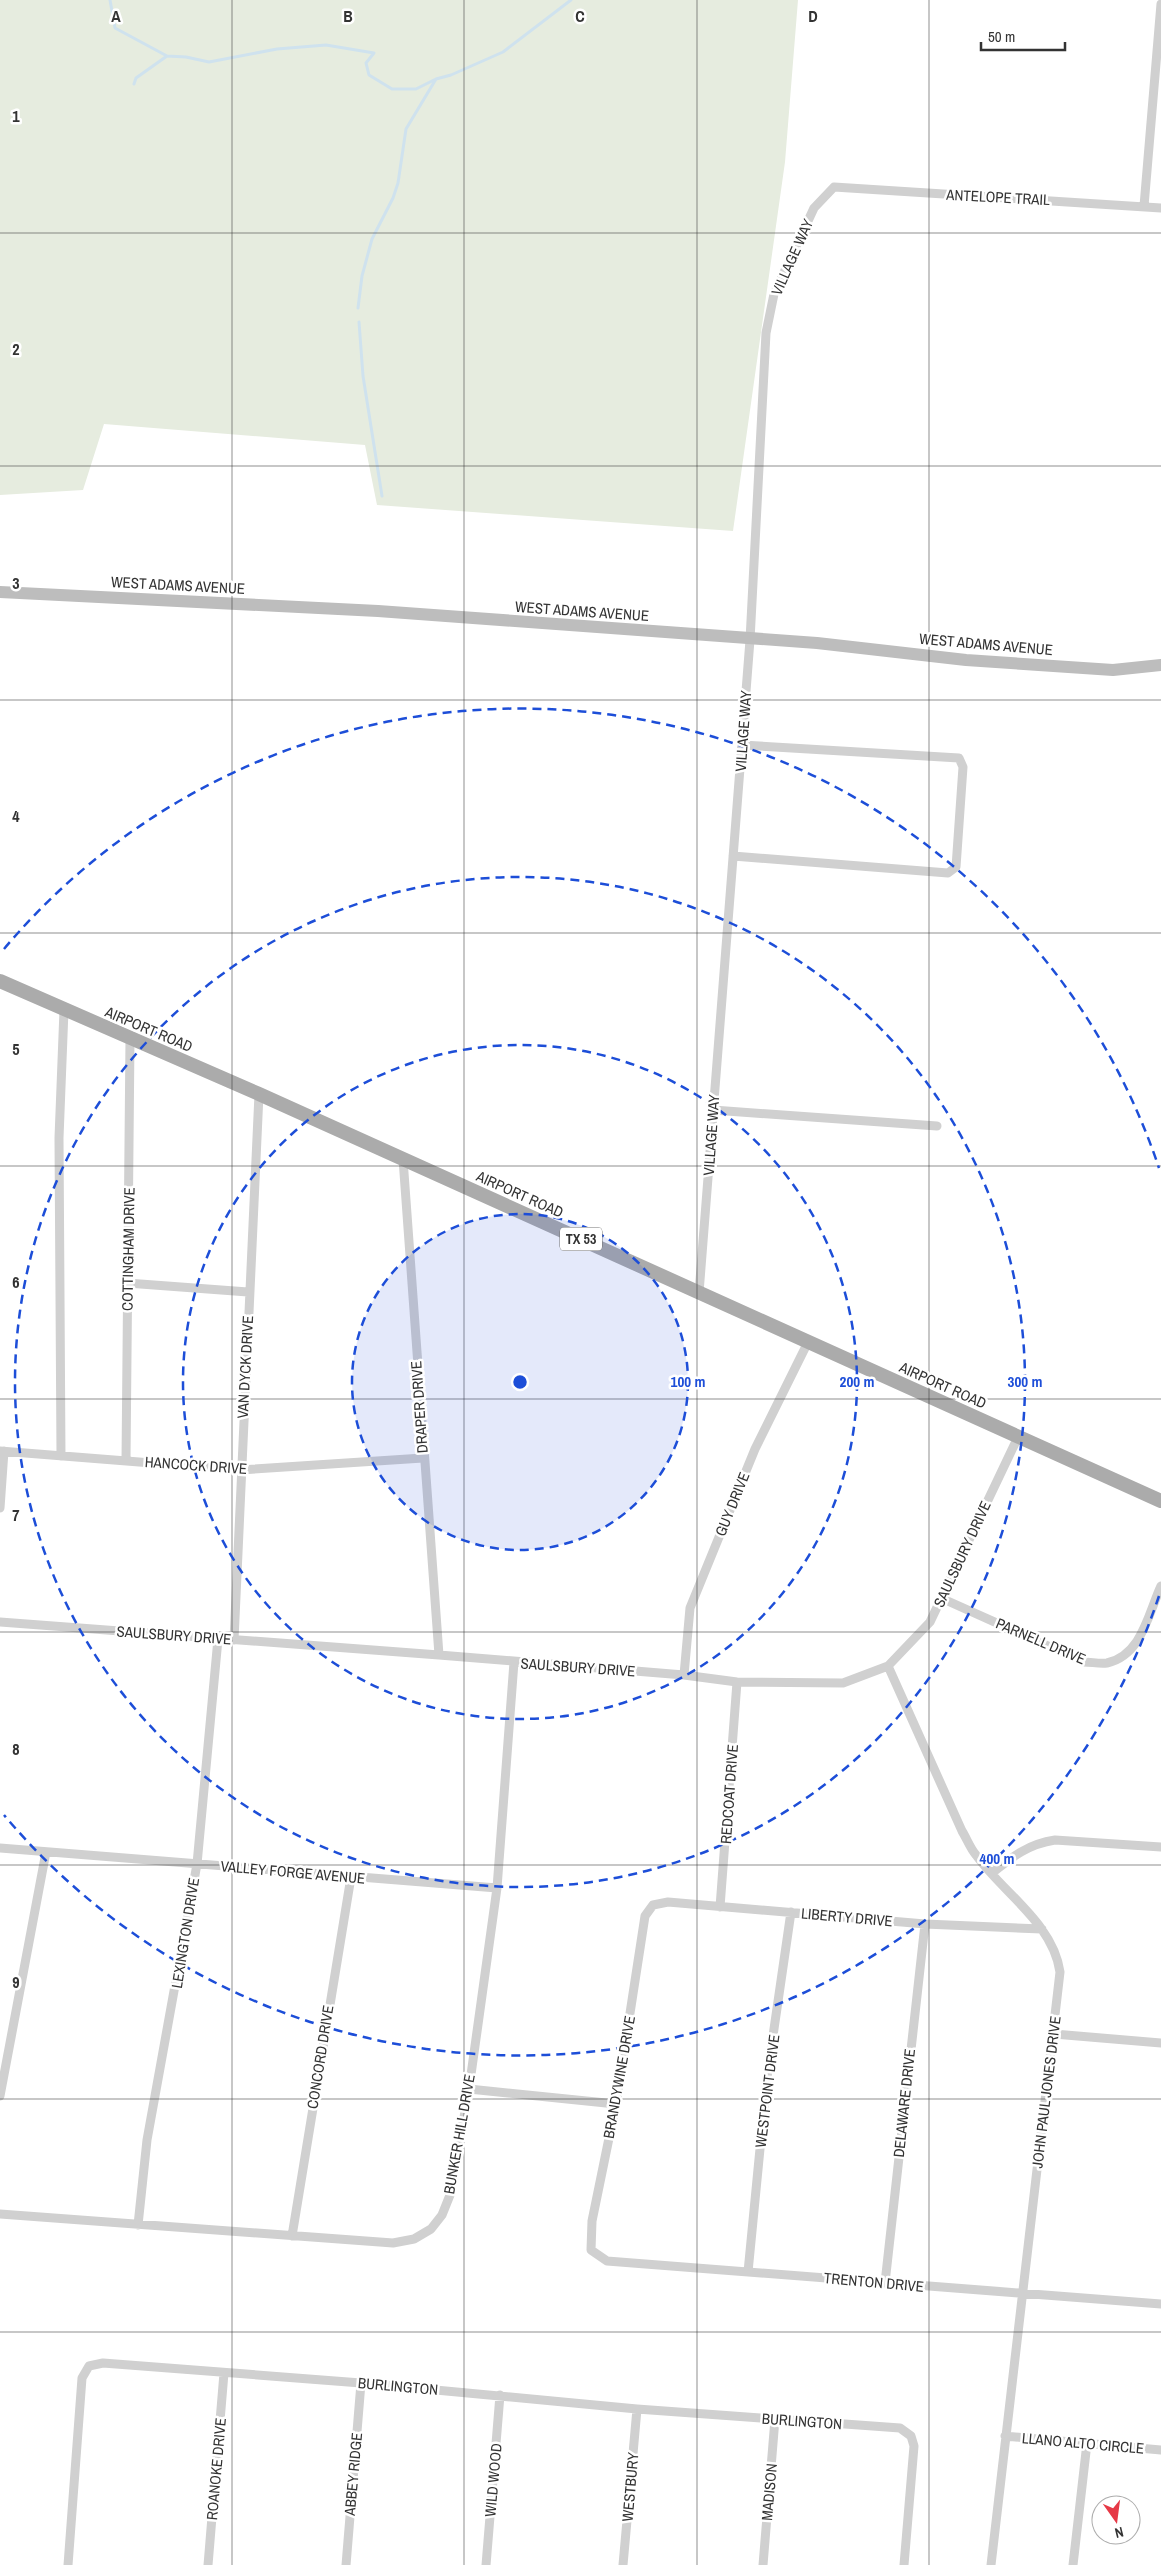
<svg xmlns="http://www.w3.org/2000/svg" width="1161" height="2565" font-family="'Archivo Narrow',sans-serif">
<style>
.green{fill:#e6ecdf}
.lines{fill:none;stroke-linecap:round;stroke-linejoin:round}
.stream{stroke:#cfe2ee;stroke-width:3}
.minor{stroke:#d0d0d0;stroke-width:9}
.secondary{stroke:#bdbdbd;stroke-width:12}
.primary{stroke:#ababab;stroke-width:14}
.grid{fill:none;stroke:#333;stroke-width:1;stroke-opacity:0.55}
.ring{fill:none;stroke:#1d4ed8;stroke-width:2.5;stroke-dasharray:9 6}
.labels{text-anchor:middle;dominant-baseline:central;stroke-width:5;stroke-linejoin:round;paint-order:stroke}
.shield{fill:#fff;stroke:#707070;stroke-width:1}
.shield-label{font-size:14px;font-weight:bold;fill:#333}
.street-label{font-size:15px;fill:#333;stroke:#fff}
.grid-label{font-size:16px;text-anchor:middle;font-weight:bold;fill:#333;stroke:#fff;stroke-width:5;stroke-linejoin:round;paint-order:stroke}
.centre{fill:#1d4ed8;stroke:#fff;stroke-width:2.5}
.ring-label{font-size:15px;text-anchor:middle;font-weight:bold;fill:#1d4ed8;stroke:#fff;stroke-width:5;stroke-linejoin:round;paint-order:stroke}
</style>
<rect width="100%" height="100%" fill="#fff"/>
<path class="green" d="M0 0H798L785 162 733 531 377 505 365 445 104 424 83 490 0 495Z"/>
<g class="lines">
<path class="stream" d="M110 0 115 28 167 56 186 57 209 62 277 49 326 45 374 53 366 63 369 75 392 89H416L436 79 451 75 503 52 571 0
M134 84 136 78 167 56
M358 308 362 276 372 239 393 198 398 183 406 129 436 79
M359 322 363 376 382 496"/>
<path class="minor" d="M1144 206 1161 4
M733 856 948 873 956 867 963 767 959 758 742 745
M713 1110 937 1126
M403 1159 439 1655
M127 1283 248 1292
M699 1293 750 640 766 333 774 294 814 208 834 187 1161 208
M0 1451 240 1470 423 1458
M61 1456 59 1138 64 1010
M126 1460 130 1038
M0 1508 4 1451
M941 1598 1084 1662C1091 1662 1100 1664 1107 1663 1142 1655 1148 1614 1161 1586
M0 1622 439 1655 684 1675 737 1682 843 1683 888 1666 930 1622 1018 1437
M234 1640 259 1094
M888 1666 962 1831C967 1839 970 1848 976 1855 1003 1893 1053 1923 1060 1972L991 2565
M684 1675 690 1608 755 1449 808 1342
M0 1848 497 1888
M992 1873C1012 1857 1028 1844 1055 1840L1161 1847
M720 1907 737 1682
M1042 1929 925 1924 668 1902 653 1905 645 1916 616 2104 592 2221 591 2250 607 2261 1161 2304
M1054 2034 1161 2043
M469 2089 616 2104
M0 2096 46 1852
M0 2214 393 2243 414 2239 431 2229 442 2215 450 2195 469 2089 497 1888 514 1662
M138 2225 147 2140 197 1864 218 1639
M292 2236 351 1877
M748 2272 767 2077 791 1912
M885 2283 925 1924
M1005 2436 1161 2450
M68 2565 82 2378 89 2366 103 2363 361 2383 637 2409 900 2428 911 2436 914 2446 904 2565
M208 2565 224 2373
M346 2565 361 2383
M486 2565 500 2395
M623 2565 637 2409
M763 2565 775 2419
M1073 2565 1087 2443"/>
<path class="secondary" d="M0 592 378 611 817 643 966 660 1113 670 1161 665"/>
<path class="primary" d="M0 981 259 1094 1161 1501"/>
</g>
<path class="grid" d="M232 0V2565M464 0V2565M697 0V2565M929 0V2565M0 233H1161M0 466H1161M0 700H1161M0 933H1161M0 1166H1161M0 1399H1161M0 1632H1161M0 1865H1161M0 2099H1161M0 2332H1161"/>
<circle cx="520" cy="1382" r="168" fill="#1d4ed8" fill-opacity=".12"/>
<g class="ring">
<circle cx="520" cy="1382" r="168"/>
<circle cx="520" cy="1382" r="337"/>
<circle cx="520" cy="1382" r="505"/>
<path d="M1159 1596A674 674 0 0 1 4 1815M4 949A674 674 0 0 1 1159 1168"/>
</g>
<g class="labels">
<rect class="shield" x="560" y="1227.5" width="42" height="23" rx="4"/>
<g class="shield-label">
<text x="581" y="1239">TX 53</text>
</g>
<g class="street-label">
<text transform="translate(998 197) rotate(3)">ANTELOPE TRAIL</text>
<text transform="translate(792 257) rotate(-66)">VILLAGE WAY</text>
<text transform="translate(178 585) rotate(3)">WEST ADAMS AVENUE</text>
<text transform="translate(582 611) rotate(4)">WEST ADAMS AVENUE</text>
<text transform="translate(986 644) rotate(5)">WEST ADAMS AVENUE</text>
<text transform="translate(743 731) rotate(-86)">VILLAGE WAY</text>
<text transform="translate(149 1029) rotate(23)">AIRPORT ROAD</text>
<text transform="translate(711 1135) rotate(-86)">VILLAGE WAY</text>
<text transform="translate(520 1194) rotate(24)">AIRPORT ROAD</text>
<text transform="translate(128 1249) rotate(-89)">COTTINGHAM DRIVE</text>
<text transform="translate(245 1367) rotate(-87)">VAN DYCK DRIVE</text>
<text transform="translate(943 1385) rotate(24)">AIRPORT ROAD</text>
<text transform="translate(419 1407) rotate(-94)">DRAPER DRIVE</text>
<text transform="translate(196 1465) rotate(4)">HANCOCK DRIVE</text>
<text transform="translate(732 1504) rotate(-68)">GUY DRIVE</text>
<text transform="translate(962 1554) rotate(-65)">SAULSBURY DRIVE</text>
<text transform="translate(174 1635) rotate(4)">SAULSBURY DRIVE</text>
<text transform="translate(1041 1641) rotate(23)">PARNELL DRIVE</text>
<text transform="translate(578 1667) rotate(4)">SAULSBURY DRIVE</text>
<text transform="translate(729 1794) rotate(-86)">REDCOAT DRIVE</text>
<text transform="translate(293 1872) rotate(5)">VALLEY FORGE AVENUE</text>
<text transform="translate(847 1917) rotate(5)">LIBERTY DRIVE</text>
<text transform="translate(185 1933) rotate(-81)">LEXINGTON DRIVE</text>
<text transform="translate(320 2057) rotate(-81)">CONCORD DRIVE</text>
<text transform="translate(619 2077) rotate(-80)">BRANDYWINE DRIVE</text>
<text transform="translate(767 2091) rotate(-83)">WESTPOINT DRIVE</text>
<text transform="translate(1046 2092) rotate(-83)">JOHN PAUL JONES DRIVE</text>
<text transform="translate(904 2103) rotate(-84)">DELAWARE DRIVE</text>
<text transform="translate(459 2134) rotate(-80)">BUNKER HILL DRIVE</text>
<text transform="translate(874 2282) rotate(5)">TRENTON DRIVE</text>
<text transform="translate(398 2386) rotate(5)">BURLINGTON</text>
<text transform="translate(802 2421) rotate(4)">BURLINGTON</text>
<text transform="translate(1083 2443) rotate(5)">LLANO ALTO CIRCLE</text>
<text transform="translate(216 2469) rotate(-85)">ROANOKE DRIVE</text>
<text transform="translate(353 2474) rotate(-85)">ABBEY RIDGE</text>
<text transform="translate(493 2480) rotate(-85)">WILD WOOD</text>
<text transform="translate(630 2487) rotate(-85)">WESTBURY</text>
<text transform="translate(769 2492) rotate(-85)">MADISON</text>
</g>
</g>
<g class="grid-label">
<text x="116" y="22">A</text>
<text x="348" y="22">B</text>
<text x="580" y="22">C</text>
<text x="813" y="22">D</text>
<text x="16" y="122">1</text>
<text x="16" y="355">2</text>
<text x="16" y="589">3</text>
<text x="16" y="822">4</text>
<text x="16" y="1055">5</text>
<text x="16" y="1288">6</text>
<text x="16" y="1521">7</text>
<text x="16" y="1755">8</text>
<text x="16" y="1988">9</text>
</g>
<circle cx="520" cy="1382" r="8" class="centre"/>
<g class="ring-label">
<text x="688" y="1387">100 m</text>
<text x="857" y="1387">200 m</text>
<text x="1025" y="1387">300 m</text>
<text x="997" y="1864">400 m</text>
</g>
<g transform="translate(1116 2520) rotate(166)"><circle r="24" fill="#ffffff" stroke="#adadad"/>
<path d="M0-4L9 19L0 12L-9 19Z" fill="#e63946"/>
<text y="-8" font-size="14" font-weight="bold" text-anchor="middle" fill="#333333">N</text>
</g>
<path d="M981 42v8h84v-8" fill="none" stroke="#333333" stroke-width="2.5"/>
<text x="988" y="42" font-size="15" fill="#333333" stroke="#ffffff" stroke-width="4" paint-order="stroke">50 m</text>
</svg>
